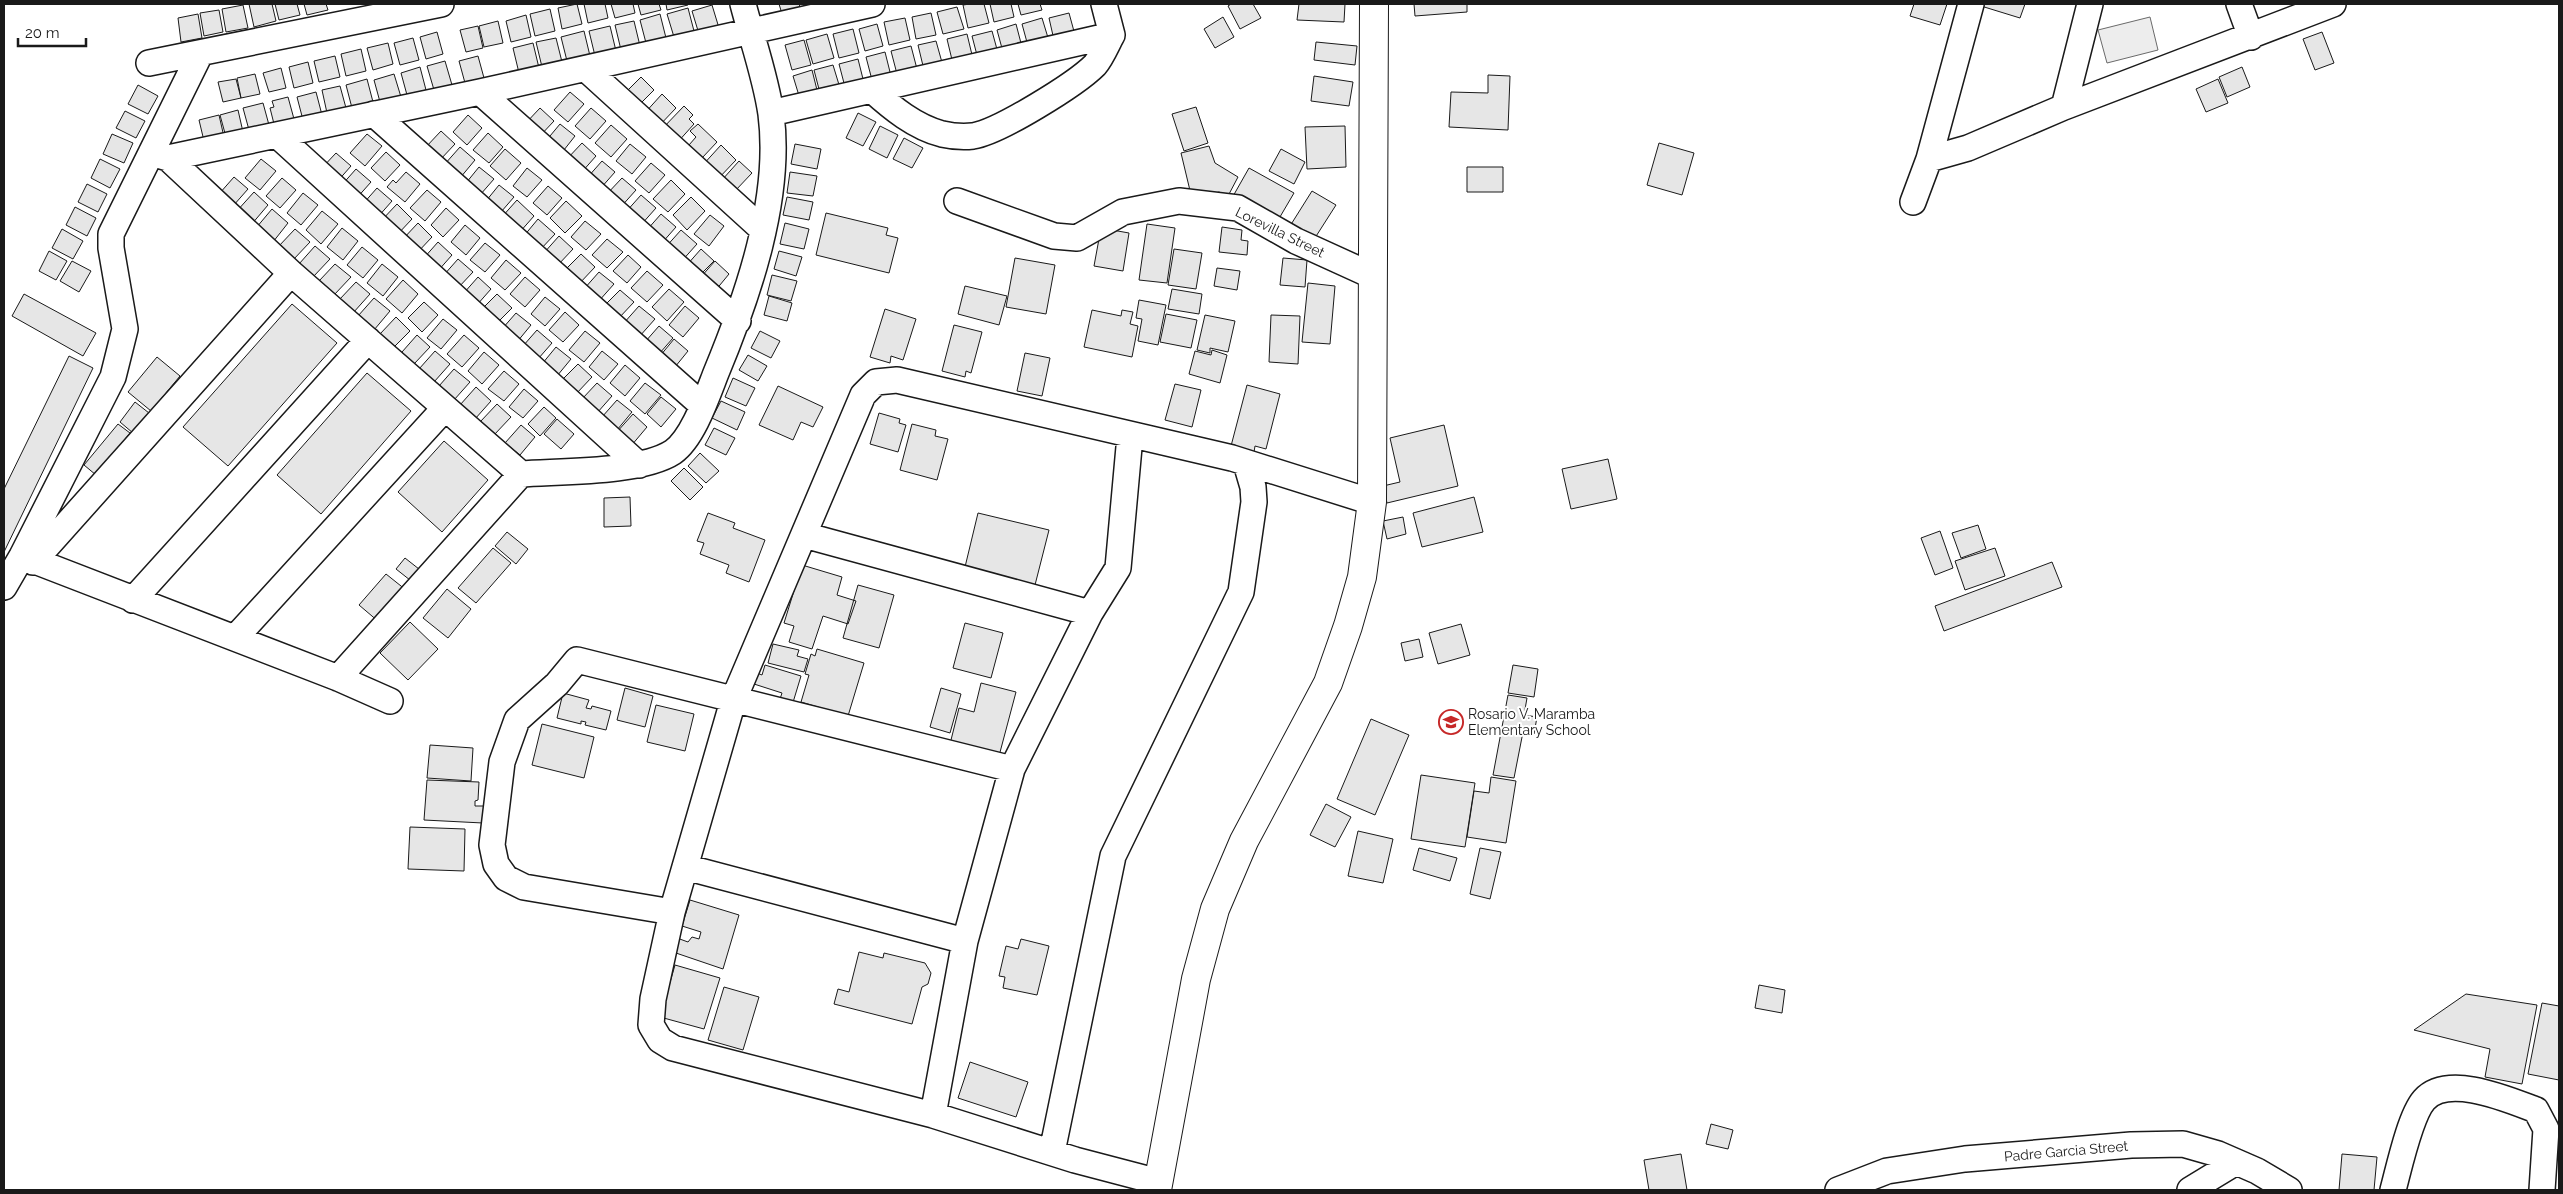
<svg xmlns="http://www.w3.org/2000/svg" width="2563" height="1194" font-family="Raleway,sans-serif">
<style>
.green{fill:#ededed;stroke:#6a6a6a}
.building{fill:#e6e6e6;stroke:#1a1a1a}
.lines{fill:none;stroke-linecap:round;stroke-linejoin:round}
.minor-casing{stroke:#1a1a1a;stroke-width:28}
.major-casing{stroke:#1a1a1a;stroke-width:30}
.minor{stroke:#fff;stroke-width:25}
.major{stroke:#fff;stroke-width:28}
.labels{text-anchor:middle;dominant-baseline:central;stroke-width:4;stroke-linejoin:round;paint-order:stroke}
.street-label{font-size:14px;fill:#1a1a1a;stroke:#fff}
.poi-label{font-size:14px;fill:#1a1a1a;stroke:#fff;text-anchor:start}
</style>
<rect width="100%" height="100%" fill="#fff"/>
<path class="green" d="M2150 17 2158 50 2107 63 2098 30Z"/>
<path class="building" d="M249 4H272L276 21 254 27Z
M275 4H297L300 15 279 20Z
M304 4H326L328 10 307 15Z
M577 4 582 24 562 29 558 8Z
M584 4H605L608 18 588 23Z
M611 4H633L635 13 615 18Z
M638 4H659L661 10 641 15Z
M666 4H687L688 5 667 10Z
M779 4H799L802 12 783 17Z
M970 4H984L989 23 968 28 963 5Z
M990 4H1011L1014 17 994 22Z
M1018 4H1040L1042 10 1021 15Z
M1231 4H1253L1261 18 1240 29 1228 6Z
M1299 4H1345L1344 22 1297 20Z
M1414 4H1467V12L1415 16Z
M1914 4H1947L1940 25 1910 16Z
M1982 4H2025L2020 18 1981 6Z
M243 5 248 28 226 32 222 9Z
M712 5 719 28 699 34 692 11Z
M957 7 964 29 943 34 937 12Z
M688 8 694 31 674 37 667 14Z
M550 9 555 31 535 36 530 14Z
M219 10 223 32 204 36 200 13Z
M931 13 936 35 916 39 912 17Z
M1069 13 1075 35 1054 40 1049 18Z
M198 14 202 38 181 42 178 18Z
M660 14 666 38 646 43 640 20Z
M526 15 531 37 511 42 506 21Z
M1223 17 1234 37 1215 48 1204 29Z
M905 18 910 40 889 45 884 22Z
M1042 18 1049 41 1028 46 1022 24Z
M498 21 503 43 484 47 479 26Z
M634 21 640 46 621 50 615 25Z
M877 24 883 46 865 51 859 29Z
M1016 24 1022 47 1003 52 997 30Z
M478 26 483 48 466 52 460 30Z
M610 26 616 51 595 56 589 31Z
M853 29 859 53 839 58 833 34Z
M584 31 590 56 567 61 561 37Z
M992 31 998 53 978 59 972 36Z
M437 32 443 54 426 59 420 37Z
M2322 32 2334 63 2315 70 2303 39Z
M827 34 834 58 813 64 806 40Z
M967 34 973 59 953 64 947 39Z
M413 38 419 60 400 65 394 43Z
M556 38 562 62 542 67 536 42Z
M804 40 811 65 792 70 785 45Z
M936 41 943 66 924 70 918 45Z
M1316 42 1357 46 1355 65 1314 60Z
M388 43 393 64 373 70 367 48Z
M533 43 539 68 519 73 513 48Z
M911 46 917 69 897 74 891 51Z
M361 49 366 71 346 76 341 54Z
M885 52 891 76 872 80 866 57Z
M335 56 340 77 319 82 314 61Z
M478 56 484 78 465 83 459 61Z
M858 59 864 83 845 87 839 64Z
M445 61 452 85 434 90 427 66Z
M308 62 313 83 294 88 289 67Z
M833 65 840 88 820 93 814 70Z
M420 67 426 90 407 95 401 73Z
M2242 67 2250 87 2227 97 2219 77Z
M281 68 286 88 269 92 263 73Z
M812 70 818 94 800 99 793 76Z
M255 74 260 94 241 98 237 78Z
M394 74 401 97 380 102 374 80Z
M1488 75 1510 76 1508 130 1449 127 1451 92 1488 93Z
M1314 76 1353 82 1349 106 1311 101Z
M641 77 654 90 636 108 623 95Z
M236 79 241 98 223 102 218 82Z
M367 79 373 102 352 108 346 85Z
M2218 79 2228 103 2206 112 2196 89Z
M138 85 158 96 148 114 128 104Z
M340 86 346 108 327 113 322 90Z
M316 92 322 115 303 120 297 97Z
M570 92 584 104 568 122 554 110Z
M662 94 676 108 657 128 643 115Z
M288 97 294 119 274 124 270 108 274 107 272 101Z
M263 103 269 125 249 130 243 108Z
M684 106 693 115 689 119 694 124 676 144 661 130Z
M1196 107 1208 143 1184 151 1172 114Z
M540 108 554 121 538 138 524 125Z
M591 108 606 121 590 139 575 126Z
M238 110 243 132 226 137 220 115Z
M125 111 145 121 136 138 116 128Z
M858 113 876 122 863 146 846 138Z
M219 115 224 137 204 141 199 120Z
M468 115 482 128 467 145 453 132Z
M560 124 575 136 560 155 545 142Z
M698 124 717 142 702 158 689 145 696 137 690 131Z
M611 125 627 139 611 157 595 143Z
M880 126 898 135 887 158 869 149Z
M1345 126 1346 167 1307 169 1305 127Z
M441 131 455 144 439 161 425 148Z
M488 133 503 147 489 163 473 150Z
M112 134 133 143 124 163 103 154Z
M367 134 382 146 365 166 350 153Z
M904 138 923 148 912 168 893 159Z
M582 143 596 156 581 173 566 160Z
M1659 143 1694 153 1682 195 1647 185Z
M630 144 646 157 632 174 616 161Z
M795 144 821 149 817 169 791 164Z
M721 145 736 160 716 181 701 167Z
M1209 146 1215 163 1238 177 1228 196 1219 192 1192 199 1181 153Z
M460 147 475 160 460 178 444 165Z
M505 149 521 163 506 180 490 166Z
M1281 149 1305 162 1294 184 1269 171Z
M386 152 400 165 385 181 371 168Z
M336 153 351 166 336 183 320 170Z
M100 159 120 169 110 188 91 178Z
M261 159 276 171 260 190 245 178Z
M602 161 615 172 600 189 587 178Z
M739 161 752 173 735 191 722 180Z
M651 163 665 175 649 193 635 181Z
M479 167 494 179 480 195 466 183Z
M1467 167H1503V192H1467Z
M527 168 542 180 527 197 513 186Z
M1249 168 1294 193 1277 222 1232 198Z
M356 169 371 182 355 200 340 187Z
M406 172 420 184 405 202 387 187 393 180 396 183Z
M790 172 817 176 813 196 787 193Z
M234 177 248 189 233 206 219 194Z
M282 178 296 190 280 208 266 196Z
M622 178 636 190 619 209 605 196Z
M671 180 685 194 668 212 653 199Z
M87 184 107 194 98 212 78 202Z
M499 185 514 197 501 212 486 201Z
M548 186 562 198 547 215 533 203Z
M377 188 392 201 377 218 362 205Z
M427 190 441 202 425 221 410 208Z
M1312 191 1336 205 1313 241 1290 226Z
M254 192 268 205 251 225 236 212Z
M303 193 318 205 301 225 287 213Z
M641 195 656 208 640 226 625 213Z
M691 197 705 211 687 230 673 215Z
M787 197 813 202 809 220 783 215Z
M517 200 534 216 519 233 501 218Z
M566 201 582 216 565 233 550 218Z
M397 204 412 219 396 236 380 222Z
M75 207 96 218 87 236 66 225Z
M446 208 459 220 443 237 431 225Z
M272 209 288 223 273 242 256 228Z
M322 211 338 224 321 244 306 230Z
M826 213 888 228 886 235 898 238 889 273 816 255Z
M661 214 676 227 661 244 646 231Z
M710 215 724 226 709 246 694 234Z
M538 219 555 234 539 251 523 237Z
M585 221 601 234 586 250 571 237Z
M418 223 432 237 416 254 402 240Z
M785 223 809 229 804 249 780 244Z
M1147 224 1175 228 1167 283 1139 280Z
M465 225 480 238 466 255 451 242Z
M1222 227 1242 230 1241 240 1248 241 1247 255 1219 252Z
M342 228 358 241 343 260 327 247Z
M1101 228 1129 233 1123 271 1094 266Z
M62 229 83 241 73 259 52 248Z
M295 229 310 242 293 260 278 247Z
M681 230 697 244 680 263 664 249Z
M559 236 573 249 557 266 543 254Z
M607 239 623 252 607 268 592 255Z
M438 242 452 255 437 272 423 259Z
M485 243 500 255 485 272 470 260Z
M315 246 330 259 313 277 299 264Z
M362 247 378 260 363 278 347 265Z
M701 249 714 261 698 277 686 266Z
M1174 249 1202 253 1196 289 1168 285Z
M49 251 67 261 56 280 39 271Z
M779 251 802 257 796 276 774 269Z
M581 254 595 267 578 285 564 271Z
M628 255 641 267 627 283 613 271Z
M1015 258 1055 265 1046 314 1006 307Z
M1283 258 1307 260 1305 287 1280 285Z
M458 259 473 272 457 289 443 276Z
M506 260 521 273 505 290 491 278Z
M72 261 91 271 79 292 60 281Z
M715 261 729 274 715 291 700 278Z
M335 264 351 277 334 295 319 281Z
M382 264 398 277 383 296 367 283Z
M1217 268 1240 271 1237 290 1214 286Z
M647 271 663 285 647 302 631 288Z
M599 272 614 284 598 302 584 289Z
M772 275 797 281 791 301 767 295Z
M478 277 491 289 476 306 463 294Z
M525 277 540 290 525 307 510 294Z
M403 280 418 294 402 313 386 299Z
M356 282 370 294 353 313 339 300Z
M1308 283 1335 286 1330 344 1302 342Z
M965 286 1007 296 999 325 958 314Z
M669 289 684 302 667 321 652 307Z
M1172 289 1202 294 1199 314 1168 309Z
M620 290 634 302 618 319 604 306Z
M24 294 96 333 83 356 12 316Z
M497 294 512 308 496 324 481 310Z
M769 296 792 303 787 321 764 315Z
M545 297 560 309 545 326 531 314Z
M374 298 390 311 374 330 358 316Z
M1139 300 1166 305 1158 345 1138 341 1142 319 1136 318Z
M424 302 438 315 422 332 408 318Z
M292 304 337 343 228 466 183 427Z
M639 306 655 319 639 337 623 324Z
M685 306 699 318 683 337 669 325Z
M885 309 916 319 903 360 891 356 890 363 870 357Z
M1092 310 1121 316 1122 310 1133 312 1130 324 1138 326 1132 357 1084 347Z
M565 312 579 325 563 342 549 330Z
M516 313 531 325 517 342 502 329Z
M1166 314 1197 320 1191 348 1160 342Z
M1205 315 1235 321 1228 352 1210 348V353L1197 350Z
M1271 315 1300 316 1298 364 1269 362Z
M396 317 410 331 394 347 380 334Z
M443 319 457 330 441 349 427 338Z
M954 325 982 332 971 373 966 371 965 377 942 371Z
M659 326 673 338 659 354 645 342Z
M537 330 552 343 538 359 523 346Z
M585 331 600 343 584 362 569 350Z
M760 331 780 341 771 358 751 348Z
M417 335 430 347 414 364 402 352Z
M464 335 479 348 462 367 447 354Z
M674 339 688 351 675 367 660 356Z
M556 347 571 359 557 376 542 364Z
M1212 350 1227 355 1220 383 1189 374 1195 351 1211 355Z
M435 351 450 364 434 382 419 369Z
M602 351 618 364 604 380 589 367Z
M484 352 499 365 482 384 468 371Z
M1025 353 1050 358 1042 396 1017 391Z
M748 355 767 366 758 381 739 370Z
M69 356 93 368 4 552V489Z
M157 357 180 376 151 411 128 392Z
M578 364 592 377 576 394 562 380Z
M625 365 640 378 625 396 610 383Z
M454 369 470 382 454 400 439 386Z
M504 371 519 384 504 401 488 389Z
M367 373 411 411 321 514 277 475Z
M733 378 755 388 746 406 725 397Z
M597 383 612 396 597 413 582 399Z
M645 383 661 395 645 414 630 401Z
M1175 384 1201 390 1192 427 1165 420Z
M1247 385 1280 394 1266 449 1255 446 1254 452 1231 446Z
M778 386 823 407 813 427 801 422 793 440 759 425Z
M476 387 491 401 475 419 460 405Z
M524 389 538 401 523 418 509 407Z
M661 397 676 409 661 427 647 414Z
M617 400 632 412 617 430 602 417Z
M721 401 745 412 737 430 712 418Z
M135 402 149 413 133 433 120 422Z
M497 404 511 417 494 435 480 422Z
M544 407 556 418 540 436 528 424Z
M879 413 900 419 899 423 906 425 898 452 870 444Z
M633 414 647 427 631 446 616 433Z
M557 419 574 434 561 449 544 434Z
M118 424 130 433 96 475 84 465Z
M912 424 936 430 935 436 948 439 937 480 900 470Z
M521 425 535 437 520 455 505 443Z
M1444 425 1458 486 1387 503 1383 486 1400 482 1390 438Z
M714 428 735 438 726 455 705 445Z
M444 441 488 480 442 532 398 492Z
M700 453 719 471 706 483 688 466Z
M1608 459 1617 499 1571 509 1562 469Z
M684 468 703 487 690 500 671 481Z
M630 497 631 526 604 527V498Z
M1474 497 1483 532 1422 547 1413 513Z
M708 513 735 523 733 528 765 540 749 582 726 573 729 565 700 554 704 543 697 541Z
M978 513 1049 530 1035 585 965 567Z
M1403 517 1406 534 1387 539 1383 521Z
M1978 525 1986 549 1961 558 1952 533Z
M1940 531 1953 568 1935 575 1921 538Z
M507 532 528 549 516 564 495 546Z
M493 548 511 563 476 603 458 588Z
M1995 548 2005 576 1965 590 1955 561Z
M405 558 424 573 415 584 396 569Z
M2052 562 2062 587 1944 631 1935 606Z
M802 565 842 577 837 595 856 601 848 624 823 616 812 649 789 642 794 626 784 623Z
M386 574 406 590 379 622 359 605Z
M858 585 894 595 879 648 843 638Z
M447 589 471 609 448 638 423 618Z
M410 622 438 649 408 680 380 653Z
M965 623 1003 633 991 678 953 668Z
M1461 624 1470 655 1438 664 1429 633Z
M1419 639 1423 657 1405 661 1401 643Z
M773 644 799 650 797 656 808 659 804 672 768 663Z
M817 649 864 663 848 716 801 702 809 675 805 674 811 654 815 656Z
M765 665 801 676 791 709 778 705 782 693 754 684 757 673 762 675Z
M1513 665 1538 669 1534 697 1508 693Z
M981 683 1016 692 999 756 950 744 959 708 974 712Z
M625 688 653 696 645 727 617 720Z
M941 688 961 694 950 733 930 727Z
M563 693 589 700 586 708 591 709 592 706 611 711 606 730 585 725 586 722 581 721V724L557 718Z
M1508 695 1527 698 1524 715 1537 717 1534 734 1523 732 1514 778 1493 775Z
M656 705 694 714 685 751 647 742Z
M1371 719 1409 735 1375 815 1337 799Z
M542 724 594 737 584 778 532 765Z
M430 745 473 748 471 781 427 778Z
M1421 775 1475 783 1465 847 1411 839Z
M1491 777 1516 781 1506 843 1467 837 1474 791 1489 793Z
M427 780 479 782 478 800 475 801V806H484L483 823 424 820Z
M1326 804 1351 817 1335 847 1310 835Z
M410 827 465 829 464 871 408 869Z
M1358 831 1393 839 1383 883 1348 876Z
M1419 848 1457 858 1450 881 1413 870Z
M1480 848 1501 852 1490 899 1470 894Z
M690 900 739 915 723 969 673 952 677 938 688 942 692 937 699 939 701 932 682 926Z
M1021 939 1049 946 1037 995 1003 988 1005 977 999 976 1006 946 1018 949Z
M859 952 883 958 884 953 925 963 931 973 928 984 922 987 912 1024 834 1004 838 989 849 992Z
M675 965 720 978 704 1029 660 1017Z
M1759 985 1785 990 1782 1013 1755 1008Z
M724 987 759 997 743 1050 708 1040Z
M2466 994 2537 1005 2522 1084 2485 1077 2490 1049 2414 1030Z
M2542 1003 2559 1006V1080L2528 1074Z
M970 1062 1028 1082 1016 1117 958 1098Z
M1711 1124 1733 1130 1728 1149 1706 1144Z
M1681 1154 1687 1190H1649L1644 1160Z
M2342 1154 2377 1157 2374 1190H2339Z"/>
<g class="lines">
<defs>
<path id="minor" d="M2239 4 2251 37
M149 63 441 4
M586 69 763 230
M872 90C892 108 915 127 942 134 951 136 964 137 973 136 999 132 1076 84 1095 65 1102 57 1107 44 1112 35
M480 92 738 321
M2064 107 2090 4
M771 113 1112 35 1104 4
M374 114 703 406
M277 135 639 465
M151 153 168 158 291 273 521 474C560 471 641 473 673 452 693 438 707 396 716 373 748 296 782 198 771 114 766 78 752 39 743 4
M168 158 480 92 872 4
M1929 159 1968 148 2064 107 2333 4
M957 201 1054 236 1077 238 1123 212 1179 201 1238 208 1296 241 1373 276
M1913 202 1929 159 1971 4
M804 535 1090 613
M22 556 338 678 390 701
M33 562 291 273
M4 587 22 556 113 377 125 329 111 248V234L200 54
M133 600 368 340
M235 638 444 409
M338 678 521 474
M685 867 965 941
M672 912 524 887 506 878 496 864 492 845 502 762 517 720 557 684 577 660 1012 769
M933 1115 965 941 1012 769 1090 613 1118 568 1130 436
M1052 1152 1113 856 1241 592 1254 502 1253 487 1246 463
M1159 1182 1075 1160 933 1115 673 1048 660 1040 651 1025 653 999 672 912 733 701 863 395 876 382 897 380 1232 458 1372 502
M1838 1190 1887 1171 1965 1159 2131 1145 2183 1144 2218 1154 2257 1171 2289 1190
M2190 1190 2236 1162
M2393 1190C2399 1168 2410 1116 2424 1100 2448 1073 2509 1100 2536 1110L2546 1129 2542 1190"/>
<path id="major" d="M1157 1190 1196 979 1215 909 1244 841 1328 683 1348 626 1362 577 1372 502 1374 4"/>
</defs>
<use href="#minor" class="minor-casing"/>
<use href="#major" class="major-casing"/>
<use href="#minor" class="minor"/>
<use href="#major" class="major"/>
</g>
<defs>
<symbol id="school-ring" viewBox="-11 -11 22 22"><circle r="9.5" fill="#fff" stroke="#c62828" stroke-width="1.5"/><path d="M0-5L7-2L0 1L-7-2ZM-4 1L0 2.5L4 1V4Q0 6-4 4Z" fill="#c62828"/></symbol>
</defs>
<g fill-rule="evenodd">
<use href="#school-ring" x="1437" y="708" width="28" height="28"/>
</g>
<g class="labels">
<g class="street-label">
<text transform="translate(1280 232) rotate(26)">Lorevilla Street</text>
<text transform="translate(2066 1151) rotate(-5)">Padre Garcia Street</text>
</g>
<g class="poi-label">
<text x="1468" y="714">Rosario V. Maramba<tspan x="1468" dy="16">Elementary School</tspan></text>
</g>
</g>
<rect width="2563" height="1194" fill="none" stroke="#1a1a1a" stroke-width="10"/>
<path d="M18 38v8h68v-8" fill="none" stroke="#1a1a1a" stroke-width="2.5"/>
<text x="25" y="38" font-size="15" fill="#1a1a1a" stroke="#ffffff" stroke-width="4" paint-order="stroke">20 m</text>
</svg>
